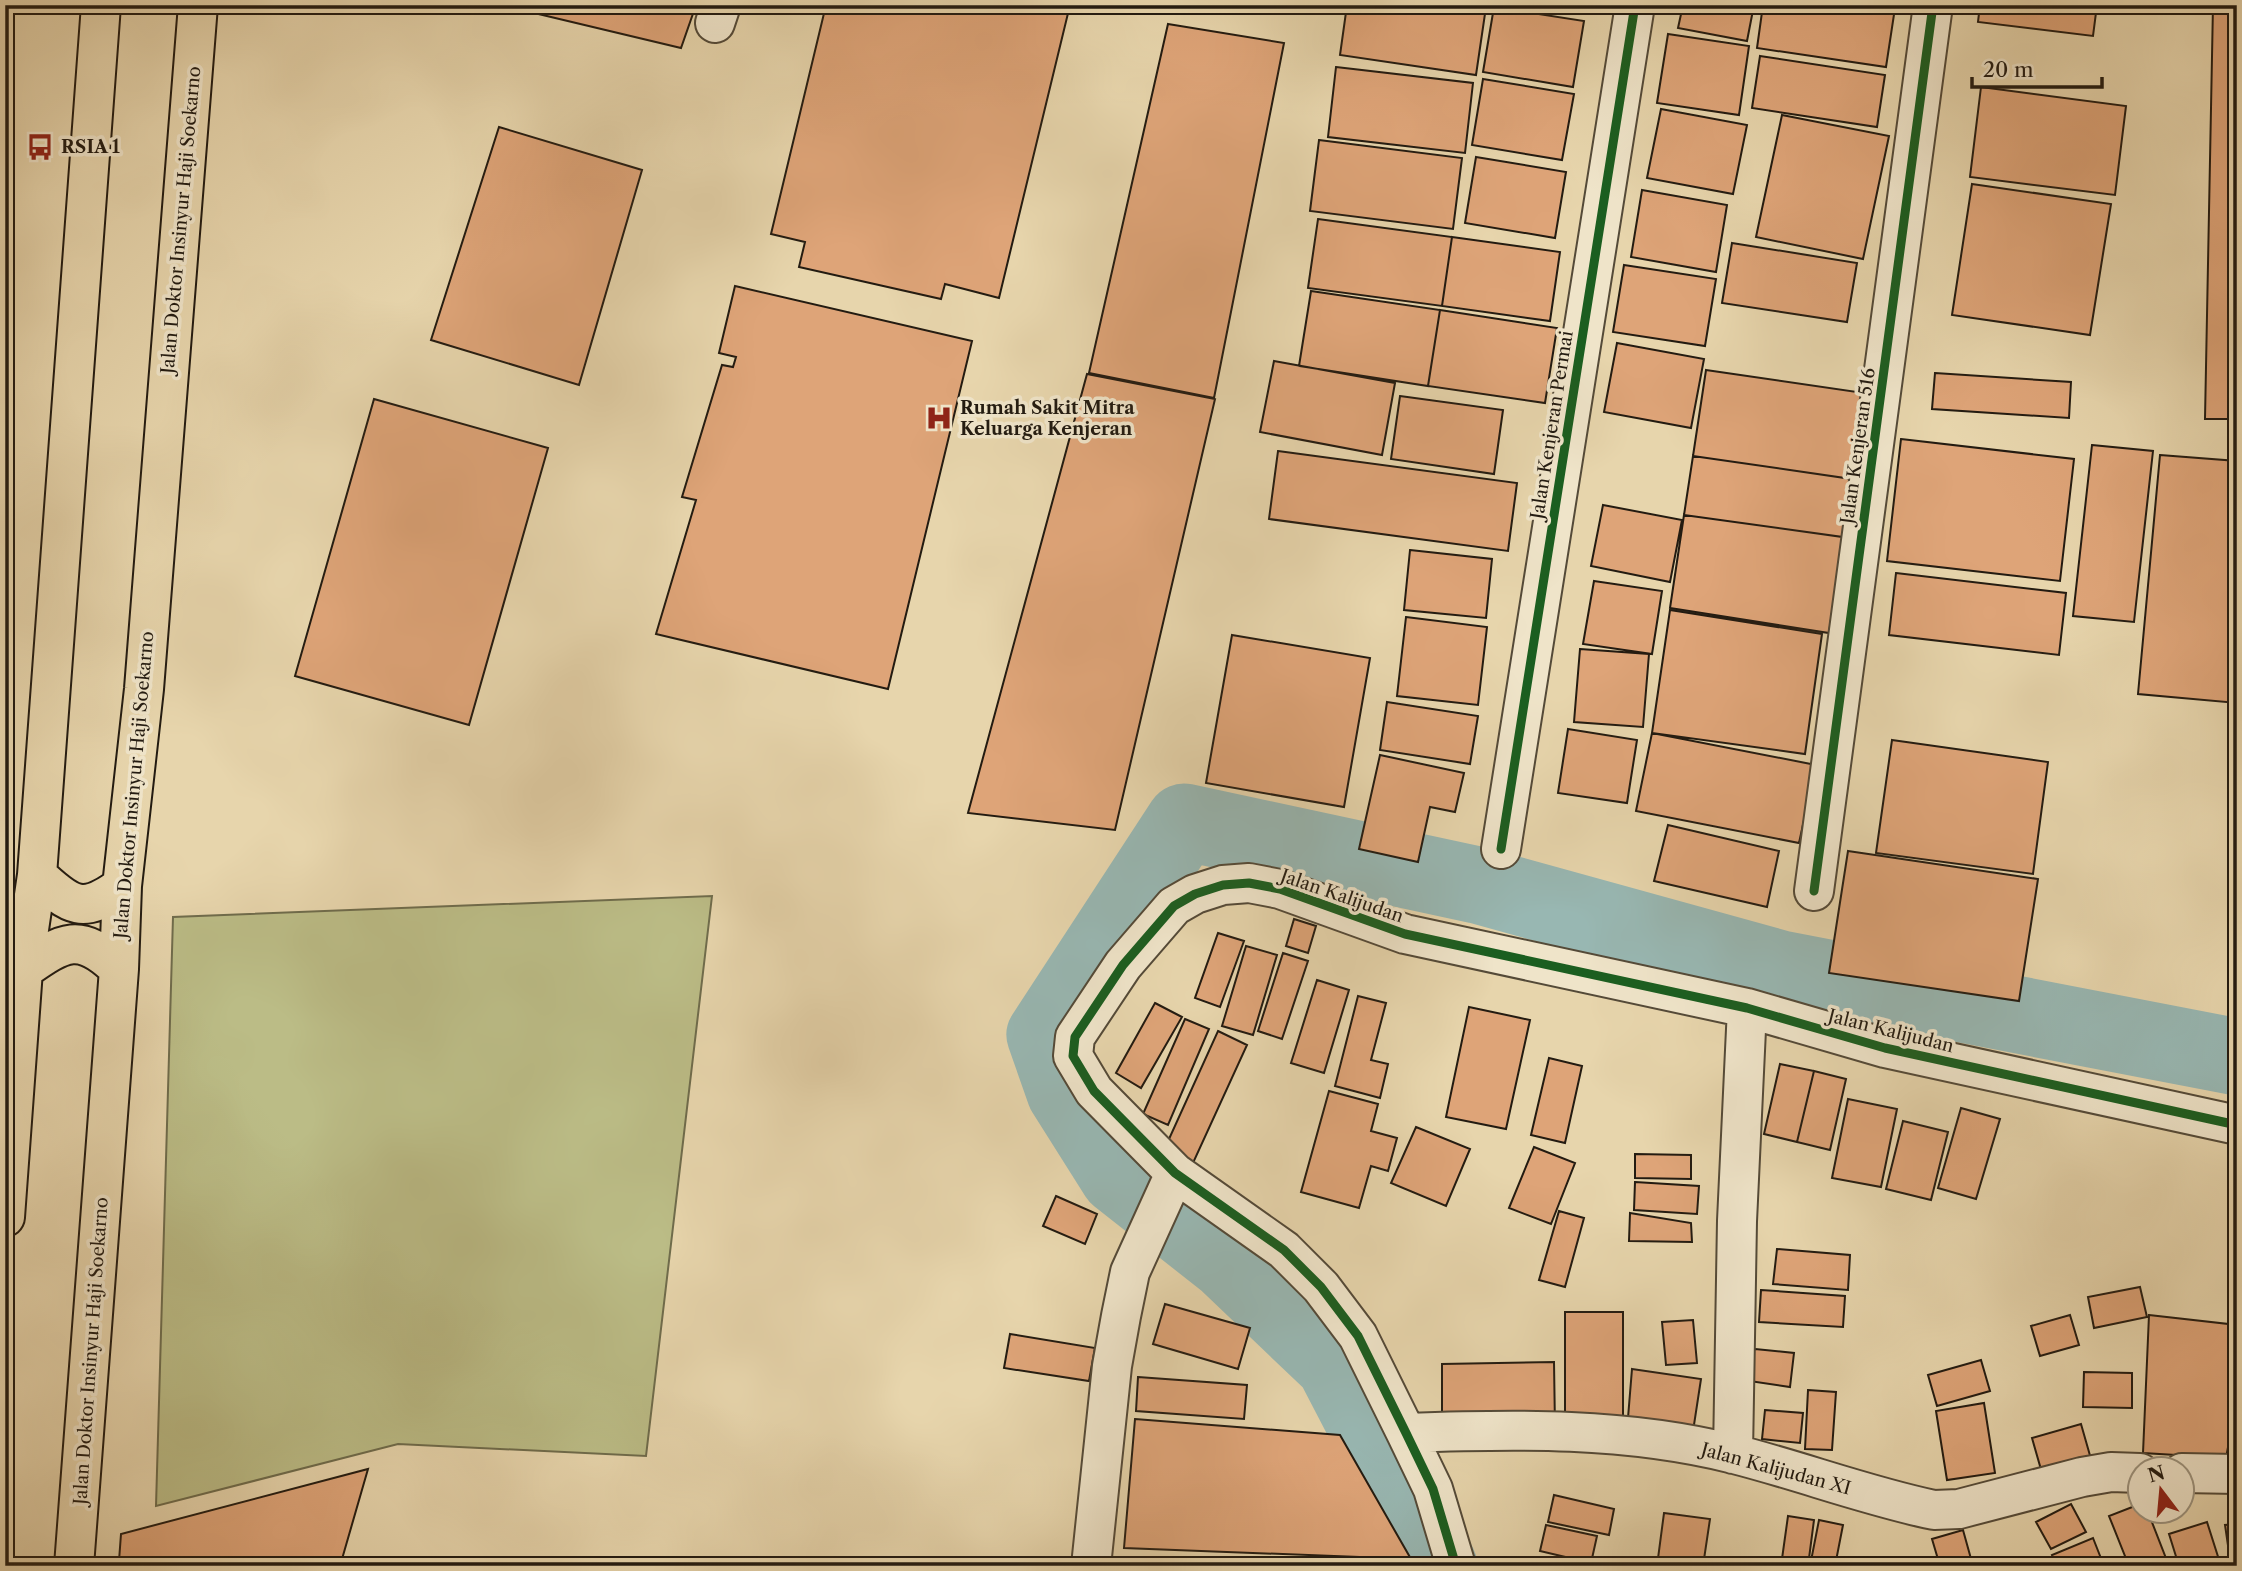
<svg xmlns="http://www.w3.org/2000/svg" width="2242" height="1571" font-family="'Libre Caslon Text',serif">
<style>
.green{fill:#bbbc86;stroke:#6f6c4c;stroke-width:2}
.lines{fill:none;stroke-linecap:round;stroke-linejoin:round}
.river{stroke:#98b7b2;stroke-width:77}
.building{fill:#dea478;stroke:#231b11;stroke-width:2}
.minor-casing{stroke:#544a38;stroke-width:42}
.major-casing{stroke:#231b11;stroke-width:42}
.minor{stroke:#efe4c9;stroke-width:38}
.major{stroke:#e7d5ac;stroke-width:38}
.cycleway-casing{stroke:#efe4c9;stroke-width:13}
.cycleway{stroke:#1b5e20;stroke-width:9}
.labels{text-anchor:middle;dominant-baseline:central;stroke-width:7;stroke-linejoin:round;paint-order:stroke}
.poi-label{font-size:18px;font-weight:bold;fill:#231b11;stroke:#efe4c9;text-anchor:start}
.street-label{font-size:18px;fill:#231b11;stroke:#efe4c9}
</style>
<rect width="100%" height="100%" fill="#e7d5ac"/>
<filter id="stains"><feTurbulence type="fractalNoise" baseFrequency=".00286" numOctaves="4"/><feColorMatrix values="0 0 0 0 .2 0 0 0 0 .09 0 0 0 0 .02 0 0 0 .5 -.17"/></filter>
<radialGradient id="worn" r=".72"><stop offset=".6" stop-color="#630" stop-opacity="0"/><stop offset="1" stop-color="#630" stop-opacity=".3"/></radialGradient>
<path class="green" d="M712 896 646 1456 398 1444 156 1506 173 917Z"/>
<g class="lines">
<path class="river" d="M1439 1566 1334 1364 1226 1261 1118 1176 1065 1092 1045 1035 1184 822 1477 885 1781 969 2237 1057"/>
</g>
<path class="building" d="M532 5H696L681 48 530 12Z
M826 5H1070L999 298 945 284 941 299 799 267 805 242 771 234Z
M1347 5 1486 7 1476 75 1340 55Z
M1551 5H1585L1584 11Z
M1683 5H1754L1747 41 1678 28Z
M1763 5 1895 8 1886 67 1757 48Z
M1980 5H2097L2093 36 1978 22Z
M2213 5H2237V419H2205Z
M1494 7 1584 21 1573 87 1483 72Z
M1168 24 1284 43 1214 398 1089 373Z
M1668 34 1749 46 1739 115 1657 103Z
M1760 56 1885 75 1877 127 1752 108Z
M1336 67 1473 83 1465 153 1328 137Z
M1483 79 1574 94 1562 160 1472 145Z
M1981 87 2126 106 2115 195 1970 177Z
M1661 109 1747 125 1733 194 1647 178Z
M1782 115 1889 136 1863 259 1756 237Z
M499 127 642 170 579 385 431 340Z
M1319 140 1462 158 1453 229 1310 211Z
M1476 157 1566 172 1555 238 1465 223Z
M1972 184 2111 204 2090 335 1952 315Z
M1642 190 1727 205 1716 272 1631 257Z
M1318 219 1452 237 1442 306 1308 288Z
M1452 237 1560 252 1550 321 1442 306Z
M1732 243 1857 263 1847 322 1722 303Z
M1624 265 1716 279 1705 346 1613 332Z
M735 286 972 341 888 689 656 634 696 500 682 497 722 365 733 367 736 357 719 353Z
M1311 291 1440 310 1428 386 1299 366Z
M1440 310 1557 328 1545 403 1428 386Z
M1617 343 1704 359 1691 428 1604 412Z
M1274 361 1395 383 1382 455 1260 432Z
M1706 370 1864 393 1852 479 1693 456Z
M1935 373 2071 382 2069 418 1932 409Z
M1087 374 1215 399 1115 830 968 813Z
M1400 396 1503 410 1494 474 1391 459Z
M374 399 548 448 469 725 295 676Z
M1901 439 2074 459 2060 581 1887 561Z
M2092 445 2153 451 2134 622 2073 616Z
M1278 451 1517 483 1508 551 1269 519Z
M2160 455 2237 461V703L2138 694Z
M1693 456 1852 479 1843 537 1684 515Z
M1603 505 1682 520 1670 582 1591 566Z
M1684 515 1843 537 1829 633 1670 608Z
M1410 550 1492 559 1486 618 1404 610Z
M1896 573 2066 593 2059 655 1889 635Z
M1594 581 1662 591 1652 654 1583 644Z
M1670 610 1822 634 1805 754 1652 733Z
M1406 617 1487 627 1478 705 1397 696Z
M1232 635 1370 658 1344 807 1206 783Z
M1580 649 1649 654 1643 727 1574 722Z
M1387 702 1478 716 1470 764 1380 750Z
M1568 729 1637 740 1627 803 1558 793Z
M1652 733 1816 765 1799 843 1636 811Z
M1892 740 2048 762 2033 874 1876 853Z
M1380 755 1464 773 1455 812 1430 807 1418 862 1359 849Z
M1668 825 1779 851 1767 907 1654 881Z
M1848 851 2038 879 2019 1001 1829 973Z
M1294 919 1316 926 1308 953 1286 946Z
M1218 933 1244 941 1220 1007 1195 998Z
M1246 946 1277 955 1253 1035 1222 1026Z
M1283 953 1308 961 1282 1039 1258 1031Z
M1317 980 1349 990 1324 1073 1291 1063Z
M1358 996 1386 1003 1371 1060 1388 1064 1380 1098 1335 1086Z
M1155 1003 1182 1017 1141 1088 1116 1073Z
M1469 1007 1530 1020 1506 1129 1446 1117Z
M1185 1019 1209 1029 1168 1125 1143 1114Z
M1218 1031 1247 1045 1193 1163 1164 1150Z
M1549 1058 1582 1066 1565 1143 1531 1135Z
M1780 1064 1814 1071 1797 1142 1764 1134Z
M1814 1071 1846 1079 1830 1150 1797 1142Z
M1329 1091 1378 1104 1371 1131 1397 1138 1388 1171 1371 1166 1359 1208 1301 1192Z
M1848 1099 1897 1109 1881 1187 1832 1178Z
M1961 1108 2000 1119 1976 1199 1938 1188Z
M1903 1121 1948 1132 1931 1200 1886 1189Z
M1416 1127 1470 1149 1446 1206 1391 1183Z
M1534 1147 1575 1163 1551 1224 1509 1208Z
M1635 1154 1691 1155V1179L1635 1178Z
M1635 1182 1699 1186 1697 1214 1634 1210Z
M1056 1196 1097 1214 1085 1244 1043 1226Z
M1559 1211 1584 1218 1565 1287 1539 1280Z
M1630 1213 1691 1223 1692 1242 1629 1241Z
M1777 1249 1850 1255 1848 1290 1773 1284Z
M2140 1287 2147 1317 2094 1328 2088 1297Z
M1761 1290 1845 1296 1843 1327 1759 1322Z
M1165 1304 1250 1328 1238 1369 1153 1344Z
M1565 1312H1623V1427L1565 1428Z
M2070 1315 2079 1345 2040 1356 2031 1326Z
M2149 1315 2237 1325V1399L2226 1458 2143 1453Z
M1693 1320 1697 1363 1666 1365 1662 1322Z
M1010 1334 1095 1348 1089 1381 1004 1368Z
M1755 1349 1794 1353 1790 1387 1736 1379Z
M1981 1360 1990 1391 1937 1406 1928 1375Z
M1554 1362 1555 1428 1442 1430V1364Z
M1632 1369 1701 1379 1692 1438 1627 1430Z
M2084 1372 2132 1373V1408L2083 1407Z
M1138 1377 1247 1385 1244 1419 1136 1411Z
M1808 1390 1836 1392 1832 1450 1805 1449Z
M1984 1403 1995 1473 1947 1480 1936 1411Z
M1765 1410 1803 1413 1800 1443 1762 1439Z
M1135 1419 1340 1435 1411 1559 1124 1548Z
M2081 1424 2091 1459 2042 1473 2032 1438Z
M368 1469 340 1566H158L119 1561 121 1534Z
M1554 1495 1614 1509 1609 1535 1548 1522Z
M2071 1504 2086 1532 2051 1549 2036 1522Z
M2140 1504V1512H2148L2169 1566H2129L2109 1516Z
M1664 1513 1710 1519 1703 1566H1657Z
M1788 1516 1814 1520 1808 1566H1781Z
M1819 1520 1843 1525 1835 1566H1810Z
M2207 1522 2221 1566H2179L2169 1534Z
M2237 1524V1566H2231L2225 1525Z
M1546 1525 1597 1536 1591 1563 1540 1551Z
M1963 1530 1973 1566H1940L1932 1539Z
M2093 1538 2104 1566H2057L2052 1555Z"/>
<g class="lines">
<defs>
<path id="minor" d="M715 23 721 5
M1501 849 1635 5
M1814 891 1933 5
M1406 1433C1516 1429 1626 1427 1734 1454 1801 1471 1867 1496 1934 1510L1959 1509 2082 1477 2111 1472 2140 1473
M1733 1454 1737 1221 1747 1008
M2182 1473 2237 1474
M1091 1566 1112 1366 1121 1316 1130 1272 1175 1173
M1456 1566 1433 1489 1406 1433 1358 1336 1321 1287 1284 1250 1175 1173 1094 1091 1073 1056 1075 1037 1123 965 1174 906 1195 894 1223 885 1249 883 1280 889 1405 934 1747 1008 1885 1048 2237 1125"/>
<path id="major" d="M37 875C71 907 83 915 122 886
M23 970C64 941 80 931 119 969
M5 1217 23 970 37 875 101 5
M74 1566 119 969 122 886 144 689 198 5"/>
</defs>
<use href="#minor" class="minor-casing"/>
<use href="#major" class="major-casing"/>
<use href="#minor" class="minor"/>
<use href="#major" class="major"/>
<defs>
<path id="cycleway" d="M1501 849 1635 5
M1814 891 1933 5
M1456 1566 1433 1489 1406 1433 1358 1336 1321 1287 1284 1250 1175 1173 1094 1091 1073 1056 1075 1037 1123 965 1174 906 1195 894 1223 885 1249 883 1280 889 1405 934 1747 1008 1885 1048 2237 1125"/>
</defs>
<use href="#cycleway" class="cycleway-casing"/>
<use href="#cycleway" class="cycleway"/>
</g>
<defs>
<symbol id="bus-bare" viewBox="-9 -9 18 18"><path d="M-5-6H5V4H4V6H2V4H-2V6H-4V4H-5ZM-3.5-4V0h7V-4ZM-3.5 1.2v1.5H-2V1.2ZM2 1.2v1.5H3.5V1.2Z" fill="#8f2418" stroke="#efe4c9" stroke-width="2.5" paint-order="stroke"/></symbol>
<symbol id="hospital-bare" viewBox="-9 -9 18 18"><path d="M-5-5h3v3.5h4V-5h3V5h-3V1.5h-4V5h-3Z" fill="#8f2418" stroke="#efe4c9" stroke-width="2.5" paint-order="stroke"/></symbol>
</defs>
<g fill-rule="evenodd">
<use href="#bus-bare" x="21" y="128" width="38" height="38"/>
<use href="#hospital-bare" x="920" y="399" width="38" height="38"/>
</g>
<g class="labels">
<g class="poi-label">
<text x="61" y="147">RSIA 1</text>
<text x="960" y="408">Rumah Sakit Mitra<tspan x="960" dy="21">Keluarga Kenjeran</tspan></text>
</g>
<g class="street-label">
<text transform="translate(181 220) rotate(-85)">Jalan Doktor Insinyur Haji Soekarno</text>
<text transform="translate(1552 425) rotate(-81)">Jalan Kenjeran Permai</text>
<text transform="translate(1858 446) rotate(-82)">Jalan Kenjeran 516</text>
<text transform="translate(134 785) rotate(-85)">Jalan Doktor Insinyur Haji Soekarno</text>
<text transform="translate(1342 896) rotate(19)">Jalan Kalijudan</text>
<text transform="translate(1891 1031) rotate(14)">Jalan Kalijudan</text>
<text transform="translate(91 1351) rotate(-86)">Jalan Doktor Insinyur Haji Soekarno</text>
<text transform="translate(1776 1469) rotate(15)">Jalan Kalijudan XI</text>
</g>
</g>
<rect width="2242" height="1571" fill="none" stroke="#e7d5ac" stroke-width="28"/>
<rect x="7" y="7" width="2228" height="1557" fill="none" stroke="#231b11" stroke-width="3.5"/>
<rect x="14" y="14" width="2214" height="1543" fill="none" stroke="#231b11" stroke-width="2"/>
<g transform="translate(2161 1490) rotate(344)"><circle r="33" fill="#efe4c9" stroke="#9d947f" stroke-width="2"/>
<path d="M0-5L12 26L0 18L-12 26Z" fill="#8f2418"/>
<text y="-10" font-size="19" font-weight="bold" text-anchor="middle" fill="#231b11">N</text>
</g>
<path d="M1972 77v10h130v-10" fill="none" stroke="#231b11" stroke-width="3.5"/>
<text x="1983" y="77" font-size="21" fill="#231b11" stroke="#efe4c9" stroke-width="5" paint-order="stroke">20 m</text>
<rect width="100%" height="100%" filter="url(#stains)"/>
<rect width="100%" height="100%" fill="url(#worn)"/>
</svg>
